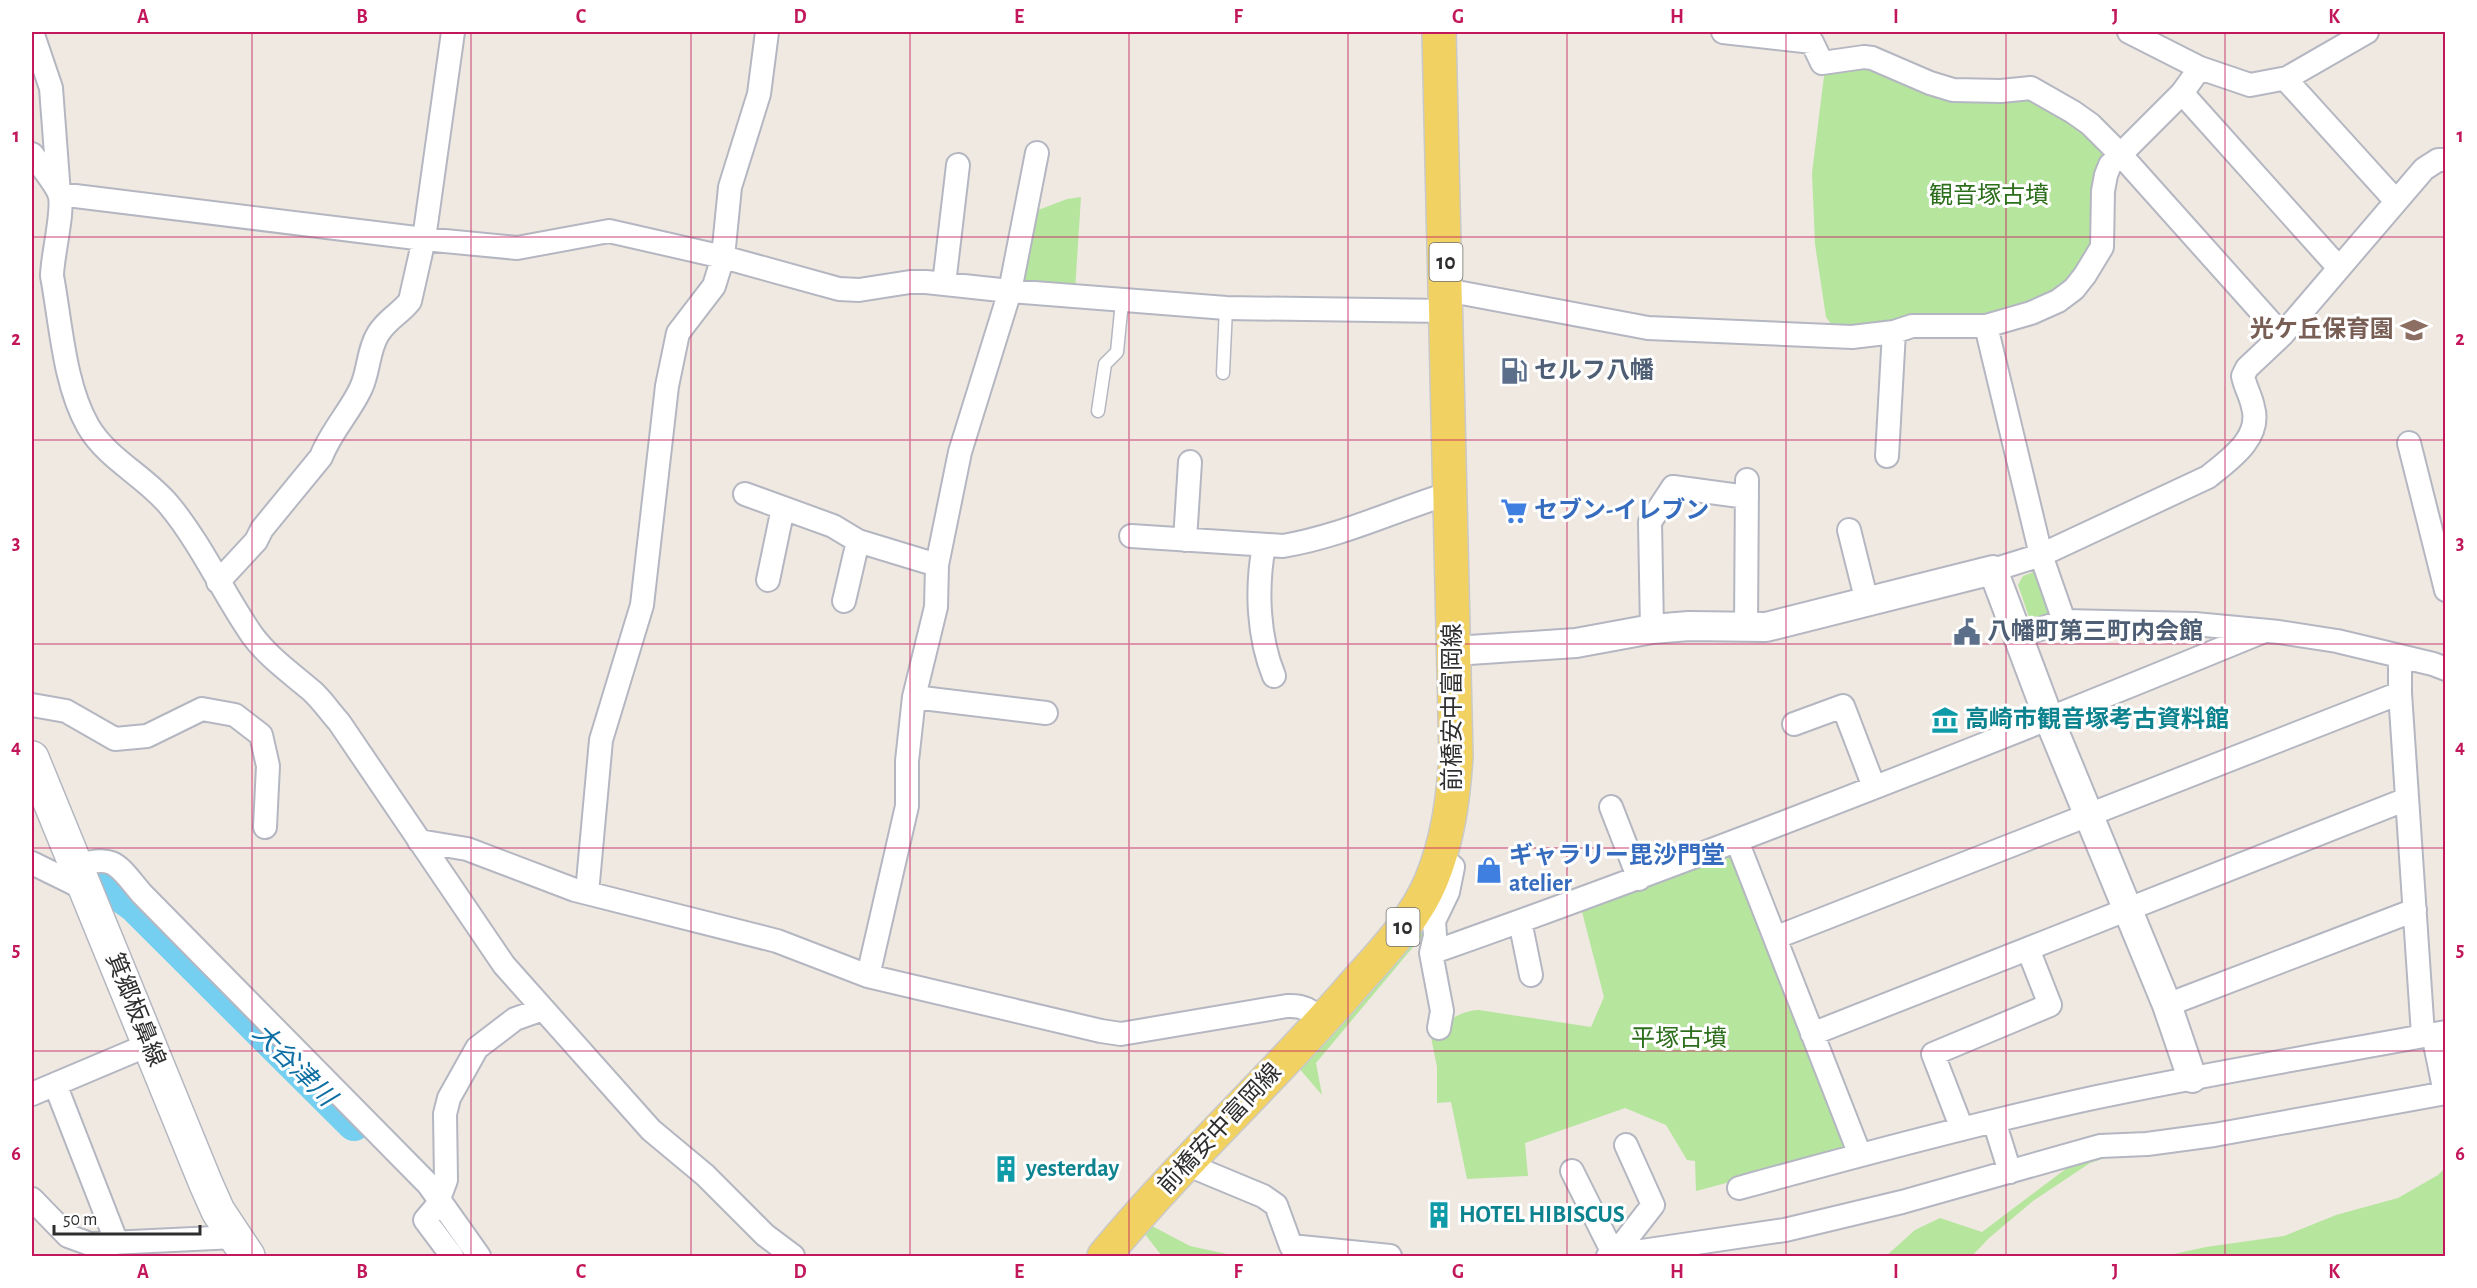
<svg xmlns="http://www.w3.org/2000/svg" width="2477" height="1288" font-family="'Alegreya Sans','Noto Sans JP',sans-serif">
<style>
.green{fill:#b6e59e}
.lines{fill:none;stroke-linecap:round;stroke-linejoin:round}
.river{stroke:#75cff0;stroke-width:34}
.service-casing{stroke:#b4b7c1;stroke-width:15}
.minor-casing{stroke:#b4b7c1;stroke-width:26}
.tertiary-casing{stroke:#b4b7c1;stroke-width:32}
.secondary-casing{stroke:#b4b7c1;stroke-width:36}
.primary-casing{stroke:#c9c9c9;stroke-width:36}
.service{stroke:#fff;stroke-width:12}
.minor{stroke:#fff;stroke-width:22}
.tertiary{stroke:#fff;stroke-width:28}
.secondary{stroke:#fff;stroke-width:33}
.primary{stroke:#f2d163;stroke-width:33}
.grid{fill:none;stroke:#c2185b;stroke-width:1.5;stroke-opacity:0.55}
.labels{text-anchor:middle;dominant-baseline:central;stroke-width:6;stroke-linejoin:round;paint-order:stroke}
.shield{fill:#fff;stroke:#6d6d6d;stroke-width:1.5}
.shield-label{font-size:22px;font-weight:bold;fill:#2e2e2e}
.park-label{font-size:24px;fill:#2c6e1b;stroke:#fff}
.education-label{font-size:24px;font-weight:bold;fill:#785e54;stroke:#fff;text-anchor:end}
.service-label{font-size:24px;font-weight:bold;fill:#4e5e75;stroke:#fff;text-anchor:start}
.shop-label{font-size:24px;font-weight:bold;fill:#366cbe;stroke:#fff;text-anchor:start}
.street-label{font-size:24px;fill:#2e2e2e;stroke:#fff}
.culture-label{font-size:24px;font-weight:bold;fill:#0d838f;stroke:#fff;text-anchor:start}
.water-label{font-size:26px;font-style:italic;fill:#0d6fa3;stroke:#fff}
.neatline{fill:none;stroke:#c2185b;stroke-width:2}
.grid-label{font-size:20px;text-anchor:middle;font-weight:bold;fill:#c2185b}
</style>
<rect width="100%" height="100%" fill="#efe9e1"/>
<path class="green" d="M1866 63 2031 94 2070 117 2109 152 2096 238 2084 266 2053 295 1985 319 1841 328 1831 324 1826 317 1815 244 1812 173 1825 68Z
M1081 197 1075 291 1015 285 1033 212 1067 199Z
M2040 570 2050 615 2029 617 2018 585 2023 576Z
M1719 854 1739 859 1847 1142 1840 1153 1696 1191 1695 1161 1687 1160 1666 1125 1625 1108 1525 1143 1528 1176 1467 1179 1451 1102 1437 1103V1067L1431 1037C1446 1022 1458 1011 1479 1010L1591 1027 1604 997 1581 908Z
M1433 903 1424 934 1316 1063 1322 1095 1298 1067Z
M2120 1153 2090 1163 2033 1201 1989 1238 1972 1256H1886L1915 1230 1940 1218 1982 1232 2071 1165 2091 1154Z
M2445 1168V1255L2165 1256 2206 1247 2284 1236 2336 1215 2398 1198 2438 1175Z
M1152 1226 1190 1246 1236 1256H1162L1144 1233Z"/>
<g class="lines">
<path class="river" d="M108 886 134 905 354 1124"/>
<defs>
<path id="service" d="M1223 373 1226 308
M1098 411 1105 364 1117 352 1122 301"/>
<path id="minor" d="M32 32 51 88 59 194 424 239 517 248 609 231 723 257 839 289 859 290 910 282H926L1010 291 1226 308 1446 311
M1723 32 1812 42 1822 63 1864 57 1872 58 1930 83 1953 90 2001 91 2031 88 2073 112 2090 124 2120 154 2282 335
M2129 32 2200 68 2250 85 2287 78 2367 32
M2287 78 2289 83 2396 201
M2182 93 2339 268
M1037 153 1010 291 960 452 937 565 936 607 914 697 1046 713
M32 154C40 165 53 180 59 193 65 208 52 256 52 276 61 324 64 384 88 426 107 459 145 476 169 505 202 545 223 593 252 635 268 657 291 673 312 691 322 700 330 712 339 722L504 965 651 1130 705 1175 765 1235 793 1256
M944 284 958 165
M1446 290 1648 328 1852 337 1894 332 1912 326H1986L2031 313 2058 301 2074 289 2085 275 2102 247 2103 191 2106 175 2110 165 2182 93 2200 68
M1986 326 2041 555 2064 621
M2409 443 2446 590
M1887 456 1894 332
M745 494 833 526 858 541 937 565
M1849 530 1867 602
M1131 536 1283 546C1342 536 1395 510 1451 493
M1185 540 1190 462
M1264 546C1256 588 1258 637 1274 676
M1993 570 2041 555 2208 477C2229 460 2262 438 2253 407 2251 396 2245 387 2243 376L2247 368 2282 335 2424 169 2438 160H2446
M768 580 783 508
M218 582 256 541 262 529 321 457C331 431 350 412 361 388 369 371 368 350 378 334 387 319 400 314 410 301L424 239 453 32
M844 601 858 541
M1746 627 1747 480
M1652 629 1650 522 1673 487 1747 497
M2019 636 2064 621 2195 624 2279 632 2337 641 2433 664 2446 669
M2400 656V693L2423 1035
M32 705 66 711 115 739 147 736 202 709 235 715 261 735 268 766 265 827
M1794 724 1843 706 1874 787
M1611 807 1639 879
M419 841 467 849 575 890 777 941 868 976 1101 1031 1121 1034 1287 1006C1304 1005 1310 1010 1322 1021
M1737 841 1860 1155
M32 863 87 890
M77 866C115 853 118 866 142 894L428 1184 479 1256
M587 893 601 740 642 605 667 386 678 333 714 286 723 257 730 187 759 94 767 32
M1520 921 1531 975
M1777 937 2400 693
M1431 953C1711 854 1987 745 2262 632
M868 976 907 806V761L914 697
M2167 1005 2415 910
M1439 1028 1442 1011 1431 953 1435 936 1434 921 1448 892 1453 867 1440 856
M1812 1034 2407 799
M2433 1034 2445 1093
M55 1084 117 1243
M32 1094 148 1045
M1994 1121 2010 1172
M1962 1129 1933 1054 2050 1005 2028 949
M1186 1164 1263 1196 1276 1205 1291 1246 1390 1256
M1572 1171 1614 1255 1653 1205 1626 1145
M1739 1188C1855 1156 1970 1125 2088 1099 2206 1074 2326 1054 2446 1032
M32 1199 68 1236 90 1244 235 1237
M452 1256 425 1220 436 1207 446 1180 445 1114 449 1098 477 1048 515 1019 543 1009
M1608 1256 1785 1230 1902 1202 2100 1146 2147 1144 2214 1135 2446 1093"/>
<path id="tertiary" d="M1454 651 1576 643 1652 629 1689 626 1766 627 1993 570 2049 719 2167 1005 2192 1078"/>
<path id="secondary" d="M32 758 206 1184 218 1211 248 1256"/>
<path id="primary" d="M1104 1256C1180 1164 1268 1083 1347 993 1377 958 1413 924 1431 881 1448 840 1453 800 1456 757L1439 32"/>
</defs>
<use href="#service" class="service-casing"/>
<use href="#minor" class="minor-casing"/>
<use href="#tertiary" class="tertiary-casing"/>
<use href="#secondary" class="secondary-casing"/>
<use href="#primary" class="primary-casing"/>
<use href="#service" class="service"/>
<use href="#minor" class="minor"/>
<use href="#tertiary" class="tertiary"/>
<use href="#secondary" class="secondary"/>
<use href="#primary" class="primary"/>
</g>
<path class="grid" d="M252 32V1256M471 32V1256M691 32V1256M910 32V1256M1129 32V1256M1348 32V1256M1567 32V1256M1786 32V1256M2006 32V1256M2225 32V1256M32 237H2446M32 440H2446M32 644H2446M32 848H2446M32 1051H2446"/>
<defs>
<symbol id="school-bare" viewBox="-9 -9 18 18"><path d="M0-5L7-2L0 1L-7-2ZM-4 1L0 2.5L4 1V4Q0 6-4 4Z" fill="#8d6e63" stroke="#fff" stroke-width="2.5" paint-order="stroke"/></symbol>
<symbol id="fuel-bare" viewBox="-9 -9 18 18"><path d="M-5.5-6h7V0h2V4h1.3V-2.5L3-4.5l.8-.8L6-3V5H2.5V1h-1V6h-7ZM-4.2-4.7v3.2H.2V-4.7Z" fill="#5c6f8a" stroke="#fff" stroke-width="2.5" paint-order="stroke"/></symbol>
<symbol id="supermarket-bare" viewBox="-9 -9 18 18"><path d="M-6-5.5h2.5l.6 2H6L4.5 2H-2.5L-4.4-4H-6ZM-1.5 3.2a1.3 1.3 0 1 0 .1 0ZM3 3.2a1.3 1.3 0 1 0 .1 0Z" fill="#3f7fe0" stroke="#fff" stroke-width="2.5" paint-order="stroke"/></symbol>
<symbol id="civic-bare" viewBox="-9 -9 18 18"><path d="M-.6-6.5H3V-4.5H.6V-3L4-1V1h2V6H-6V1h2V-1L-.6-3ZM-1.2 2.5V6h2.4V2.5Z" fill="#5c6f8a" stroke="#fff" stroke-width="2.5" paint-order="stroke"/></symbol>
<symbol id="museum-bare" viewBox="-9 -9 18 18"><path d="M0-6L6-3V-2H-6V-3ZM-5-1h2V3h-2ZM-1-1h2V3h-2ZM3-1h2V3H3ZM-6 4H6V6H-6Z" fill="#0f9aa8" stroke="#fff" stroke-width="2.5" paint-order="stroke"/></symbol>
<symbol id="shop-bare" viewBox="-9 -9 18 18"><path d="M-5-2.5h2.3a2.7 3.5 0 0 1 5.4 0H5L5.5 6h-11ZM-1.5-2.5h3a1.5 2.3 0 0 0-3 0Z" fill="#3f7fe0" stroke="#fff" stroke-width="2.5" paint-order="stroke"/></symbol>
<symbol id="building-bare" viewBox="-9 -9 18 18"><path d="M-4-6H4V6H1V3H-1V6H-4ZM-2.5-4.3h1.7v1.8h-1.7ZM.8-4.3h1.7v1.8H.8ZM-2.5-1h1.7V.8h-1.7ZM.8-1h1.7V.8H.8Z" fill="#0f9aa8" stroke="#fff" stroke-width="2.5" paint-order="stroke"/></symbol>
</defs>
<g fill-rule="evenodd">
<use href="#school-bare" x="2395" y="311" width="38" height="38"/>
<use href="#fuel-bare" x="1495" y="352" width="38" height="38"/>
<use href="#supermarket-bare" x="1495" y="492" width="38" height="38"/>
<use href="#civic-bare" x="1948" y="613" width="38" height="38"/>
<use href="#museum-bare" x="1926" y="701" width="38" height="38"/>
<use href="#shop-bare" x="1470" y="851" width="38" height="38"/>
<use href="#building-bare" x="987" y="1150" width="38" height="38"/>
<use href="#building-bare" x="1420" y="1196" width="38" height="38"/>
</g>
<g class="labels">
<g class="shield">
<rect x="1429.5" y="243" width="33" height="38" rx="4.5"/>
<rect x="1386.5" y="908" width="33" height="38" rx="4.5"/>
</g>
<g class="shield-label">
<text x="1446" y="262">10</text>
<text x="1403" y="927">10</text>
</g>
<g class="park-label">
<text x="1989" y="196">観音塚古墳</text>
<text x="1679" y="1039">平塚古墳</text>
</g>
<g class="education-label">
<text x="2394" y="330">光ケ丘保育園</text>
</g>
<g class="service-label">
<text x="1534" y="371">セルフ八幡</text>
<text x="1987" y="632">八幡町第三町内会館</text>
</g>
<g class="shop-label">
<text x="1534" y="511">セブン-イレブン</text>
<text x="1509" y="856">ギャラリー毘沙門堂<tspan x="1509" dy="28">atelier</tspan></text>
</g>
<g class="street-label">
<text transform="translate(1453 707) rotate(-90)">前橋安中富岡線</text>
<text transform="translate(135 1010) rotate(68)">箕郷板鼻線</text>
<text transform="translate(1220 1129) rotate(-47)">前橋安中富岡線</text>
</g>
<g class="culture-label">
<text x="1965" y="720">高崎市観音塚考古資料館</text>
<text x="1026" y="1169">yesterday</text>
<text x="1459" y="1215">HOTEL HIBISCUS</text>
</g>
<g class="water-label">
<text transform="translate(294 1065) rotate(45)">大谷津川</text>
</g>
</g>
<rect width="2477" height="1288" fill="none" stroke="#ffffff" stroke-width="66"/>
<path d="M54 1225v9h146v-9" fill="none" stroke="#2e2e2e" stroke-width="3"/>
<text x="63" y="1225" font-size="18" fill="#2e2e2e" stroke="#ffffff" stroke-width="4.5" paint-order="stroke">50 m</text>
<rect x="33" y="33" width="2411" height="1222" class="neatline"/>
<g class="grid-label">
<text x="143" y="23">A</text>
<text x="362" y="23">B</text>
<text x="581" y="23">C</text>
<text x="800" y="23">D</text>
<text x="1019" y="23">E</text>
<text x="1238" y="23">F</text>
<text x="1458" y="23">G</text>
<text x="1677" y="23">H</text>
<text x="1896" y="23">I</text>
<text x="2115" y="23">J</text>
<text x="2334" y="23">K</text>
<text x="16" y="142">1</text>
<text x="2460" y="142">1</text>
<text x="16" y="345">2</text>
<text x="2460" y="345">2</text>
<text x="16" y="549">3</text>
<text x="2460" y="549">3</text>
<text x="16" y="753">4</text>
<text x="2460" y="753">4</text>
<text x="16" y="956">5</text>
<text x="2460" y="956">5</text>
<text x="16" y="1160">6</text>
<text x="2460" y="1160">6</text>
<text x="143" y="1278">A</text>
<text x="362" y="1278">B</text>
<text x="581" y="1278">C</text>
<text x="800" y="1278">D</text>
<text x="1019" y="1278">E</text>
<text x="1238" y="1278">F</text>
<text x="1458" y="1278">G</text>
<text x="1677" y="1278">H</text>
<text x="1896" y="1278">I</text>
<text x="2115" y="1278">J</text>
<text x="2334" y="1278">K</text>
</g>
</svg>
